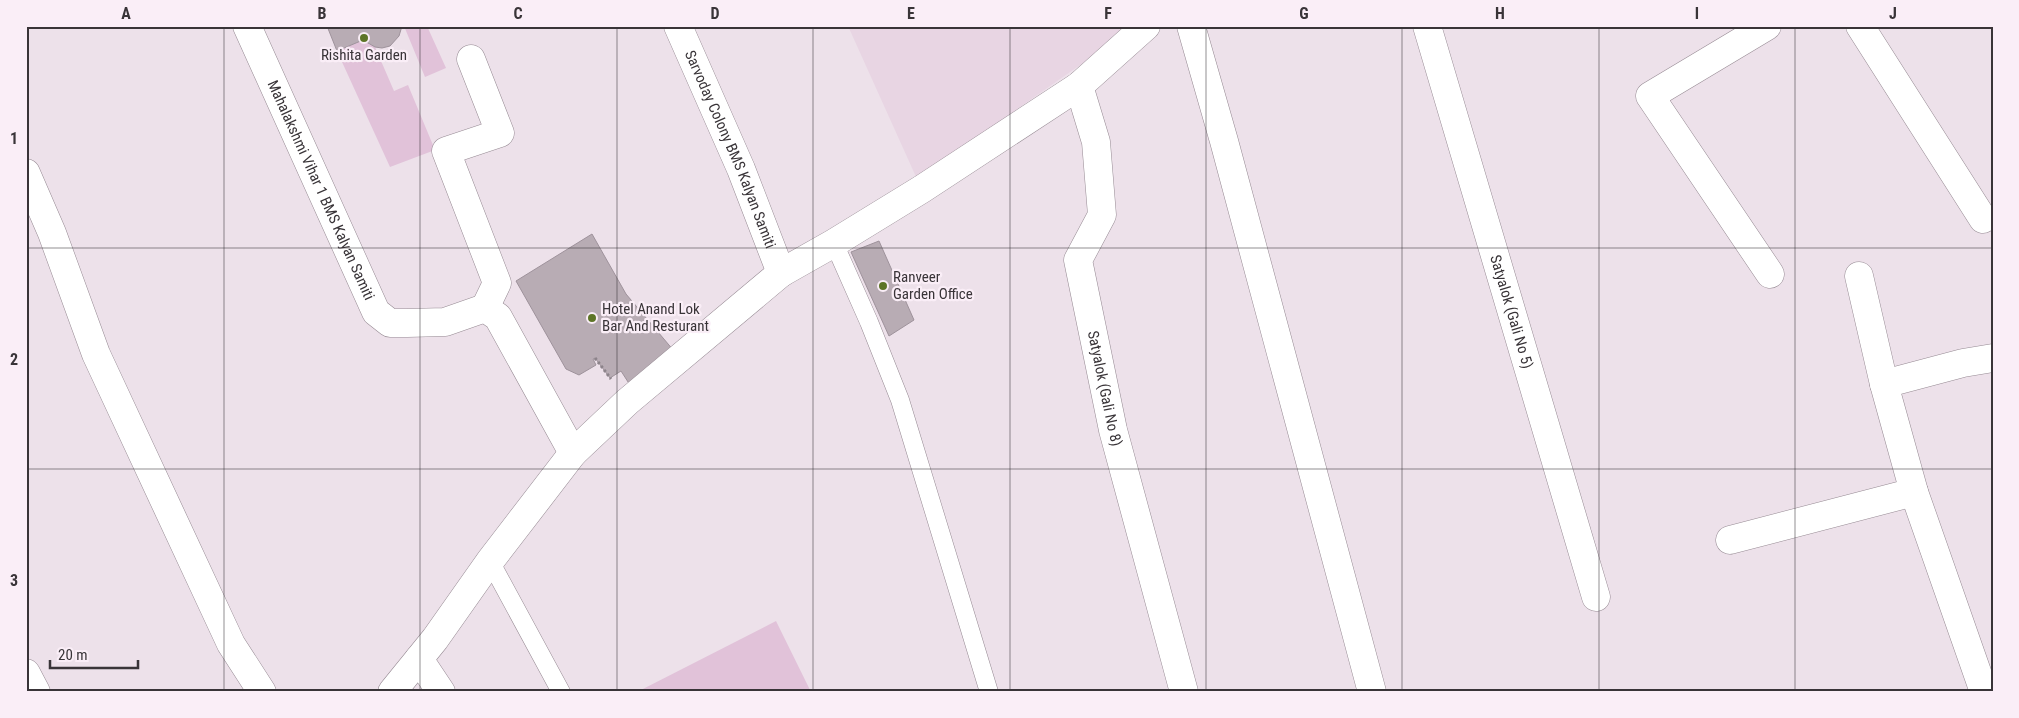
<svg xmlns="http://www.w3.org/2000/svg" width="2019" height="718" font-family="'Roboto Condensed',sans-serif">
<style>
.built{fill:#e8d5e3}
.green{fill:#e1c2d9}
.building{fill:#b8acb4;stroke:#9e929b}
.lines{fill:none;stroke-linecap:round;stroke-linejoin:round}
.lane-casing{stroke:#968a93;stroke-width:19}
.street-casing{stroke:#968a93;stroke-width:29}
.secondary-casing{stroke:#968a93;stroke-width:29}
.path{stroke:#8c838a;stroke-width:3;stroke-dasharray:2.5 2.5;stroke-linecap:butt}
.lane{stroke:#fff;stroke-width:18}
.street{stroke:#fff;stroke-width:28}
.secondary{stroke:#fff;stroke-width:28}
.grid{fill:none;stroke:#393438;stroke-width:1;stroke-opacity:0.55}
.poi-dot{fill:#5d7527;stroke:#faeef7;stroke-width:2}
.labels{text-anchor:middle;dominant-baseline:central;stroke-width:4.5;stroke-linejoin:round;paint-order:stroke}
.poi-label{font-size:15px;fill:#393438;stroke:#faeef7;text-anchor:start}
.street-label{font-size:15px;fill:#393438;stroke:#faeef7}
.neatline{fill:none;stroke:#393438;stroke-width:2}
.grid-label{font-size:16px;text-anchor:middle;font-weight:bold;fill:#393438}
</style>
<rect width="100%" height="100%" fill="#ede1ea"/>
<path class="built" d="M848 26H1136L917 179Z"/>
<path class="green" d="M404 26H427L446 68 425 77Z
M363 40 375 47 394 91 408 85 435 150 390 167 337 51Z
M776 621 811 692H637Z"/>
<path class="building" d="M327 26H402L399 36 390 46 382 48 375 47 363 40 337 51Z
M592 234 626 294 674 351 630 385 621 371 610 378 595 358 593 359 596 365 579 375 566 369 516 281Z
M879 241 914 320 889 336 851 252Z"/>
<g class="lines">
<defs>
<path id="lane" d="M834 243 869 322 900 400 989 692
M490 561 561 692"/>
<g id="street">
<path id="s1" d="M247 26 376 312 390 323H407L445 322 485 308 498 317 573 453"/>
<path id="s2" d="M678 26 741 169 781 273"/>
<path d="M1191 26 1224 141 1372 692"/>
<path id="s3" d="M1427 26 1596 597"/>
<path d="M1767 26 1650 96 1770 274"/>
<path d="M1860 26 1983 219"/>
<path d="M471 59 500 133 446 151 497 283 485 308"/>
<path id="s4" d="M1079 86 1096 142 1102 215 1078 260 1113 430 1184 692"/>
<path d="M26 173 52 233 96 354 231 644 262 692"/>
<path d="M1859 276 1884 384 1914 492 1984 692"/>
<path d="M1884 384 1963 363 1993 358"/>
<path d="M1730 540 1914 492"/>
<path d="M419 659 441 692"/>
<path d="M26 673 36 692"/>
</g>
<path id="secondary" d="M392 692 435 639 490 561 573 453 627 402 781 273 834 243 922 189 1079 86 1146 26"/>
</defs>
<use href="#lane" class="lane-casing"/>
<use href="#street" class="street-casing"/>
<use href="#secondary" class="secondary-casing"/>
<path class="path" d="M595 358 611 379"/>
<use href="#lane" class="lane"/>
<use href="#street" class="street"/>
<use href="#secondary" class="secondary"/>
</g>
<path class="grid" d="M224 26V692M420 26V692M617 26V692M813 26V692M1010 26V692M1206 26V692M1402 26V692M1599 26V692M1795 26V692M26 248H1993M26 469H1993"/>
<g class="poi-dot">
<circle cx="364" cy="38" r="5"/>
<circle cx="883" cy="286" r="5"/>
<circle cx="592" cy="318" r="5"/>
</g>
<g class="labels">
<g class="poi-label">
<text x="364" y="55" text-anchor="middle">Rishita Garden</text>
<text x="893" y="277">Ranveer<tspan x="893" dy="17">Garden Office</tspan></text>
<text x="602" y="309">Hotel Anand Lok<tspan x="602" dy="17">Bar And Resturant</tspan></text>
</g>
<g class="street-label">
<text stroke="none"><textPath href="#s2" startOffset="134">Sarvoday Colony BMS Kalyan Samiti</textPath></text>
<text stroke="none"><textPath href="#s1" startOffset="180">Mahalakshmi Vihar 1 BMS Kalyan Samiti</textPath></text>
<text stroke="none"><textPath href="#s3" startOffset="298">Satyalok (Gali No 5)</textPath></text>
<text stroke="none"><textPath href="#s4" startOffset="314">Satyalok (Gali No 8)</textPath></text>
</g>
</g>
<rect width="2019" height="718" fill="none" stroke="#faeef7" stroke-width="55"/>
<path d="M50 660v8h88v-8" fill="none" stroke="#393438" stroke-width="2.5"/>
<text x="58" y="660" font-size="15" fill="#393438" stroke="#faeef7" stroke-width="4" paint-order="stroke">20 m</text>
<rect x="28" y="28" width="1964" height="662" class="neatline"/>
<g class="grid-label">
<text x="126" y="19">A</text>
<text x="322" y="19">B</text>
<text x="518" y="19">C</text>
<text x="715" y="19">D</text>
<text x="911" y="19">E</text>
<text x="1108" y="19">F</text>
<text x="1304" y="19">G</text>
<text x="1500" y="19">H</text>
<text x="1697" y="19">I</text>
<text x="1893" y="19">J</text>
<text x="14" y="144">1</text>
<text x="14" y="365">2</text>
<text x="14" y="586">3</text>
</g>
</svg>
